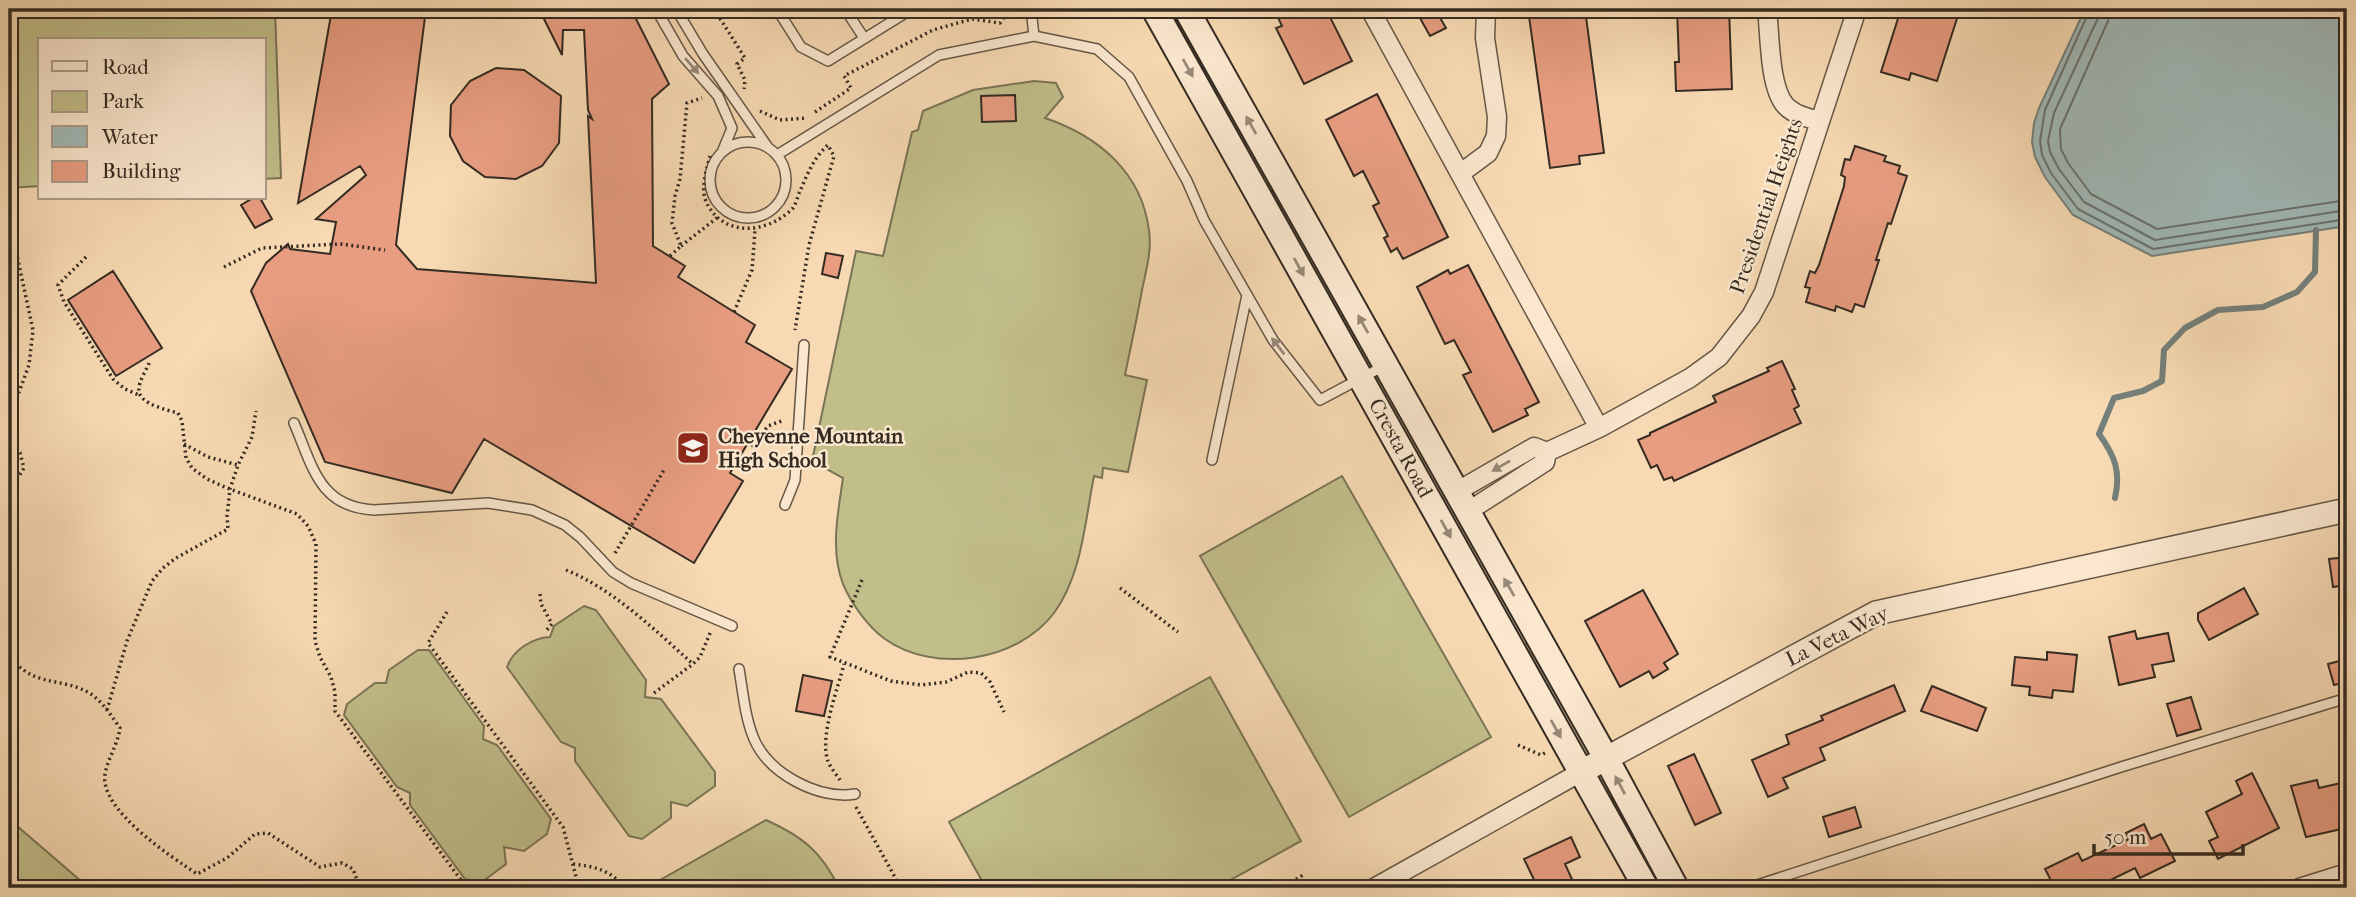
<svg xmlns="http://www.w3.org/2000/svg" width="2356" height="897" font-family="'IM FELL French Canon',serif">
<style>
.green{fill:#c1be8a;stroke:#7a7456;stroke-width:2}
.water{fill:#a0b8b6;stroke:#75807b;stroke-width:2}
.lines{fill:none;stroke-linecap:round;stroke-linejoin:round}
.shore{stroke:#6a726c;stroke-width:2}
.stream{stroke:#75807b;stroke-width:6}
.building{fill:#e89d81;stroke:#342b22;stroke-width:2}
.service-casing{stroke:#655746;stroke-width:12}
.minor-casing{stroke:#655746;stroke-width:21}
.tertiary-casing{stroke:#655746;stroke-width:26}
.secondary-casing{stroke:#342b22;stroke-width:28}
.path{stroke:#342b22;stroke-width:3.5;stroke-dasharray:2 3.5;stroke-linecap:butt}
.service{stroke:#fae7ce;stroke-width:9}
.minor{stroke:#fae7ce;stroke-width:18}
.tertiary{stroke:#fae7ce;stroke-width:23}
.secondary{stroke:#fae7ce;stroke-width:24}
.oneway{fill:#978978}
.labels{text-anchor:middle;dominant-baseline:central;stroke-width:5;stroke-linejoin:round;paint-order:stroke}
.street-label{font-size:21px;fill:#342b22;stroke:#fae7ce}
.poi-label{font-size:21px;font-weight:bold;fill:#342b22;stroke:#fae7ce;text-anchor:start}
</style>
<rect width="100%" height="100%" fill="#f7dab3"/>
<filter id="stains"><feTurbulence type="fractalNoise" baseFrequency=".00286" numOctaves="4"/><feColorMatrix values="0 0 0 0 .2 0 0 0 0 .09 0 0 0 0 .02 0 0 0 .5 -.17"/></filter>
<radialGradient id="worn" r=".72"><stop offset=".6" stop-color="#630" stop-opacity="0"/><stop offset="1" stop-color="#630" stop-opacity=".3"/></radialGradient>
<path class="green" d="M9 9H275L281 178 264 179V40H40V186L9 188Z
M1034 81 1056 83 1063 97 1045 118C1098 136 1142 172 1149 231 1152 250 1146 271 1142 290 1137 318 1131 346 1125 375L1147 380 1128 472 1103 468 1102 478 1094 476C1085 521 1082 575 1054 613 1017 662 934 674 885 639 868 627 851 603 843 584 830 551 838 512 843 478L812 461 856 251 883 256 912 132 918 130 923 111 973 90Z
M1342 476 1491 737 1349 817 1200 556Z
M584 606 596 610 646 680 645 697 661 699 715 772V786L687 806 671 802V818L642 839 629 836 575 761V748L561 742 507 667C513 650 532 638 550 637L554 626Z
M418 650H429L484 726 483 739 497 745 551 819 547 834 524 851 504 847 506 864 482 882 465 879 410 805V793L397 787 344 715 347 704 375 683H386L389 670Z
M1210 677 1301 841 1216 888H986L949 822Z
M9 819 89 888H9Z
M766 820C802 836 822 852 839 888H646Z"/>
<path class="water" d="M2085 9H2347V226L2152 256 2073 215 2045 177 2035 157 2032 142 2034 123 2039 108Z"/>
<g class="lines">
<path class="shore" d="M2090 9 2045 110 2040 141 2042 155 2051 173 2078 209 2153 249 2347 219
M2099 9 2098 18 2054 113 2048 141 2050 152 2059 169 2084 202 2155 240 2347 210
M2110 9 2108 21 2060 129 2061 149 2068 163 2091 194 2157 229 2347 200"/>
<path class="stream" d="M2115 498C2121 472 2115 456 2099 434L2114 398 2143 391 2162 381 2164 350 2185 328 2218 310 2263 307 2297 292 2315 272 2316 230"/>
</g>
<path class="building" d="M332 9H426L396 245 417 269 596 283 588 116 592 119 588 110 584 30H563L562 55 539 9H631L669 84 652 99 653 246 685 266 678 277 755 325 746 342 792 369 730 473 743 481 694 563 484 439 452 493 325 462 251 291 266 263 288 244 290 249 330 254 336 222 316 219 366 175 360 166 298 203Z
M1274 9H1326L1352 61 1304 84 1276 28 1282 26Z
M1415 9H1435L1446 28 1430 36Z
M1528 9H1585L1604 153 1579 156 1580 164 1550 168Z
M1677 9H1729L1732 89 1676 91 1675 62H1679Z
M1901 9H1960L1937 81 1911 73 1909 80 1881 72Z
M496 68 524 70 561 96 559 143 542 166 516 179 485 177 463 161 450 136 451 105 470 81Z
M1377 94 1448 237 1403 259 1397 248 1391 252 1384 238 1388 236 1373 206 1379 203 1363 171 1354 176 1326 120Z
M1015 95 1016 121 982 122 981 96Z
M1855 146 1886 156 1884 161 1900 166 1898 173 1907 176 1891 224 1888 223 1876 260H1879L1864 307 1855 304 1852 312 1836 306 1835 311 1806 302 1810 288 1805 287 1810 271 1815 273 1819 265 1844 186 1845 177 1841 175 1845 159 1850 160Z
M253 198H260L272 219 255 228 241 205Z
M826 253 843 256 838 278 822 274Z
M1468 265 1539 402 1525 409 1528 415 1493 432 1463 375 1471 372 1454 340 1445 344 1417 287 1448 270 1450 274Z
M113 271 162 348 116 376 68 300Z
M1782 361 1795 389 1792 390 1799 406 1794 409 1801 423 1674 481 1672 477 1664 480 1657 465 1651 468 1638 440 1650 435V433L1716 402 1713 396 1769 371 1767 368Z
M2347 557V585L2333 587 2329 559Z
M2244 588 2258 614 2209 640 2198 620V613Z
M1643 590 1678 654 1664 663 1668 669 1653 678 1649 671 1620 687 1585 621Z
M2135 631 2137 639 2168 633 2174 661 2152 665 2155 677 2119 685 2109 637Z
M2047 652 2077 655 2073 692 2053 690 2052 698 2029 695 2030 687 2012 685 2015 657 2047 660Z
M2347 659V682L2334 685 2328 664Z
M803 675 832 681 824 716 796 711Z
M1894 685 1905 711 1820 748 1825 760 1783 778 1788 788 1768 797 1752 760 1789 744 1786 735 1823 720 1821 716Z
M1932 686 1986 708 1977 731 1921 711Z
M2191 697 2201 729 2177 736 2167 704Z
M1694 754 1721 813 1695 825 1668 766Z
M2252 773 2279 828 2218 859 2209 841 2218 837 2206 812 2242 794 2236 781Z
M2317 780 2319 788 2341 783 2345 801 2340 802 2346 828 2306 837 2291 786Z
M1855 807 1861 827 1829 837 1823 817Z
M2144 824 2151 839 2161 834 2175 861 2140 878 2135 868 2094 888H2055L2045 869 2078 853 2082 861 2129 839 2126 833Z
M1571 837 1580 857 1565 864 1576 888H1538L1524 859Z"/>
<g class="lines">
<defs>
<path id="service" d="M656 9 683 56 718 96 732 128 723 150
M676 9 703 54 767 146
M777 9 801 47 828 61 912 9
M845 9 864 38
M1031 9 1034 36 1097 49 1129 77 1187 181 1204 220 1273 340 1320 400 1384 366
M710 180a38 38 0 1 1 76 0a38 38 0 1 1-76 0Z
M777 155 939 55 1034 36
M294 423C313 467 319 507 374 510L488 503 532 510 565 525 580 537 613 572 631 583 732 626
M1212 460 1247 295
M785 505 795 480 804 345
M739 669C743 692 745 718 754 739 769 774 819 800 855 794
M1748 888 2121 767 2347 698"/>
<path id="minor" d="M1370 9 1599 428
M1767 9C1770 34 1769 86 1785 105 1794 115 1808 118 1820 121
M1461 173 1488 153 1496 136 1497 117 1485 38 1486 9
M1456 492 1534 447 1547 452 1599 428 1690 378 1719 357 1751 316 1764 292 1857 9
M1467 512 1545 462 1547 452
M1374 888 1581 772
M2299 888 2347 873"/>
<path id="tertiary" d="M1581 772 1876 613 2347 510"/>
<path id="secondary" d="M1154 9 1646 888
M1186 9 1606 758 1676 888"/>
</defs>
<use href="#service" class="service-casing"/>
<use href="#minor" class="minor-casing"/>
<use href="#tertiary" class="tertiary-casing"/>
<use href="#secondary" class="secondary-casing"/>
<path class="path" d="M714 9 745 58 737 64 745 80 744 89
M760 111 780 120 806 118
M815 112 851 88 844 76 933 30 972 19 1000 23 1010 9
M710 156C707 168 701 186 705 199 720 237 765 235 791 210 796 206 797 197 800 191 807 175 814 157 828 145L834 156 809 245 795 330
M681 246 718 217
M670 256 681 246 672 223 675 196 680 179 687 103 702 98
M86 257 58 285 64 302 113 379 125 389 139 395
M224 267 262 248 340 244 385 250
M734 312 752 270 755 230
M149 363C146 371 138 382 139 391 140 404 167 410 178 413L182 421 186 458 192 468 207 479 227 488 297 514 308 526 316 544 315 641 320 657 331 677 335 692V711L467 888
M9 419 29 365 33 330 16 251V214
M9 440 20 453 24 468 9 492
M184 444 208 457 238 465
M752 447 768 426 784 420
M615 553 664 470
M566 570C613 589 656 631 693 664
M862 580 830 657 891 681 921 685 946 682 968 672 981 673 990 682 1004 712
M1120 588 1178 632
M540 594 541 604 552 624 545 632
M447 612 428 643 563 827 579 888
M9 654C31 689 63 676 91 694 103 702 112 717 120 728 118 744 108 758 105 774 99 810 172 857 197 874L227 858 255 834 268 833 320 867 342 863 353 869 360 888
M654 693 693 664 700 657 711 631
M107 710 127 641 152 581 163 568 176 558 228 529 227 516 230 489 238 465 252 437 256 411
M1518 745 1541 755 1545 753
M840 780C836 774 830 767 828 761 819 737 838 688 844 664
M856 807 901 888
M573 864C597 867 609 870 626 888
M1282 888 1303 875"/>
<use href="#service" class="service"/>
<use href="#minor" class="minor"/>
<use href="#tertiary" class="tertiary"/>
<use href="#secondary" class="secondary"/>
</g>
<defs><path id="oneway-solid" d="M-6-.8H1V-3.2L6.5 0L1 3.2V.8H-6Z" transform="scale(1.75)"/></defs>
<g class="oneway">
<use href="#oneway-solid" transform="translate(692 66) rotate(49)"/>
<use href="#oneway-solid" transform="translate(1188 68) rotate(61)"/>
<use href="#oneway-solid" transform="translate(1251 125) rotate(-119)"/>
<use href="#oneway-solid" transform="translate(1299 267) rotate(61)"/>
<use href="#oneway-solid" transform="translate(1363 324) rotate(-119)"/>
<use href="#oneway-solid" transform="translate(1278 346) rotate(-127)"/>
<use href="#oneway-solid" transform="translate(1501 466) rotate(150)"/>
<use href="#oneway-solid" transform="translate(1446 529) rotate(61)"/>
<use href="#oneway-solid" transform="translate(1509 587) rotate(-120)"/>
<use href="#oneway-solid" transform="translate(1556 729) rotate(61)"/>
<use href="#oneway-solid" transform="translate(1620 785) rotate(-118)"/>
</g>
<defs>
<symbol id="school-square" viewBox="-11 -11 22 22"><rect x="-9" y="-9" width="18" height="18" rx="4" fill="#8f2418" stroke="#fae7ce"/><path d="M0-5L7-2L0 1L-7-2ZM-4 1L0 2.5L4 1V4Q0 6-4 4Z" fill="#fff"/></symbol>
</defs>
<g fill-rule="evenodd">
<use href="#school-square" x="674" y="429" width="38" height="38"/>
</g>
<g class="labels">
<g class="street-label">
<text transform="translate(1766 206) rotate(-71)">Presidential Heights</text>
<text transform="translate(1401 448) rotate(61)">Cresta Road</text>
<text transform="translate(1837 636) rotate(-26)">La Veta Way</text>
</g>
<g class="poi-label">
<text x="718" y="436">Cheyenne Mountain<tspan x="718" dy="24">High School</tspan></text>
</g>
</g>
<rect width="2356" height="897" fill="none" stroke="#f7dab3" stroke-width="35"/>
<rect x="10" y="10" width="2335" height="876" fill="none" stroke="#342b22" stroke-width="3.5"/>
<rect x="18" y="18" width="2321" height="862" fill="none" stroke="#342b22" stroke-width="2"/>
<rect x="38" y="38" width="228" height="161" fill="#fae7ce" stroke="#ab9c89" stroke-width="2"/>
<rect x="52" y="61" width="35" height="10" fill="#fae7ce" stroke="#ab9c89" stroke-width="2"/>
<text x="102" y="74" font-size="21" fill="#342b22">Road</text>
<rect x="52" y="91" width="35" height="21" fill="#c1be8a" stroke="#ab9c89" stroke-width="2"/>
<text x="102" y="108" font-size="21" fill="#342b22">Park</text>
<rect x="52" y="126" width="35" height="21" fill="#a0b8b6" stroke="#ab9c89" stroke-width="2"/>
<text x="102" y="144" font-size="21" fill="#342b22">Water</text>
<rect x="52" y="161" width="35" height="21" fill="#e89d81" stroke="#ab9c89" stroke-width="2"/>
<text x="102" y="178" font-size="21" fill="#342b22">Building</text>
<path d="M2094 844v10h149v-10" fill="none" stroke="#342b22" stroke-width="3.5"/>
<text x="2104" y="844" font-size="21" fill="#342b22" stroke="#fae7ce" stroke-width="5" paint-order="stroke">50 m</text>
<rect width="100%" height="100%" filter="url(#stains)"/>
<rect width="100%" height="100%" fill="url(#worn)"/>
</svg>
